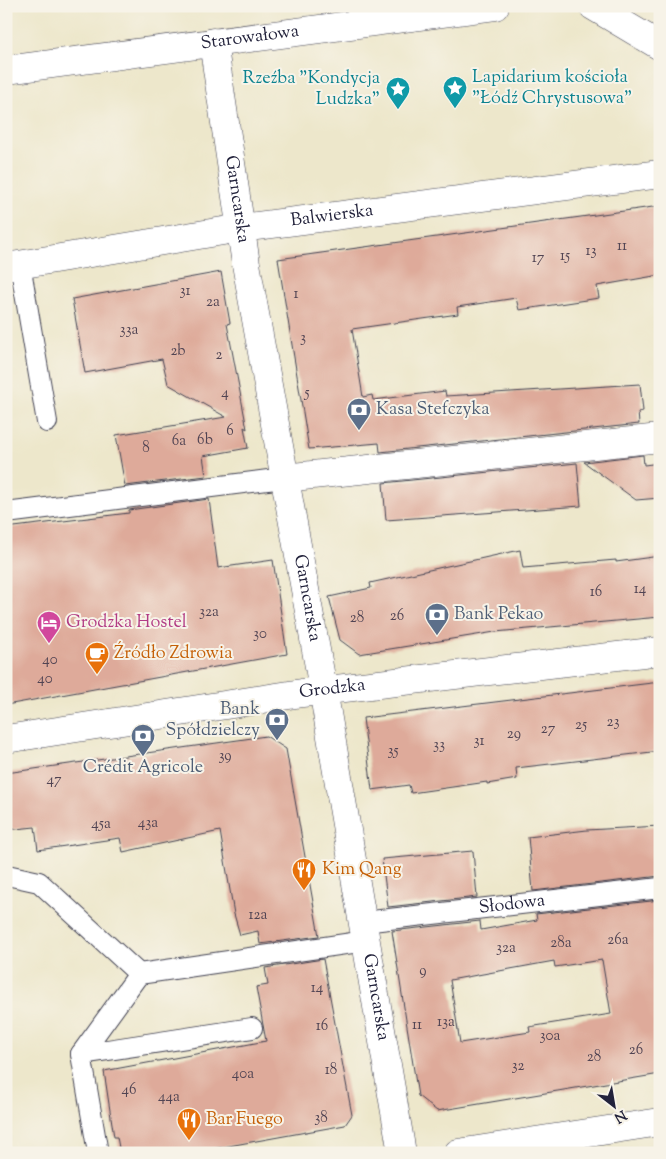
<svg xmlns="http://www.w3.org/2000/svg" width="666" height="1159" font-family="'Sorts Mill Goudy',serif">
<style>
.building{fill:#deaa9a;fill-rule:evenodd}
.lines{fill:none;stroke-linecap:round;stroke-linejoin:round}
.lane-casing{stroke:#404051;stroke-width:22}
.street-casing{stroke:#404051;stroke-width:29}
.lane{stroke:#fff;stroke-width:20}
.street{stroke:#fff;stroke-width:28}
.labels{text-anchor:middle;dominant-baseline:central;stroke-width:4;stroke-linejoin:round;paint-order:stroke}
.number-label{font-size:15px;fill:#514453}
.street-label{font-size:18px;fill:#22223b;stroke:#f7f3e8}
.culture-label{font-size:18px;fill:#0d838f;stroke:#f7f3e8;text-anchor:start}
.service-label{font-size:18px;fill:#4e5e75;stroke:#f7f3e8;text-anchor:start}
.hotel-label{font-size:18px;fill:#b23c85;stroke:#f7f3e8;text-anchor:start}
.food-label{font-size:18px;fill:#c56008;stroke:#f7f3e8;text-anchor:start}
</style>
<rect width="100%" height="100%" fill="#f7f3e8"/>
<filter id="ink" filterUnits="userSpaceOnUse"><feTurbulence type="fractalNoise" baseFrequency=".02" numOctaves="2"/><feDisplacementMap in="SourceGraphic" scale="10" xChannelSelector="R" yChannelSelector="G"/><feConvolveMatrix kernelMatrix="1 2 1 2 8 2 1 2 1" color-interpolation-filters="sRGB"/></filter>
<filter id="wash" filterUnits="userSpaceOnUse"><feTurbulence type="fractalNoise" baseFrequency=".0096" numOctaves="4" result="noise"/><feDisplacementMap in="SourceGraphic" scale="20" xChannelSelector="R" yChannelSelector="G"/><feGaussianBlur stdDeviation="1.12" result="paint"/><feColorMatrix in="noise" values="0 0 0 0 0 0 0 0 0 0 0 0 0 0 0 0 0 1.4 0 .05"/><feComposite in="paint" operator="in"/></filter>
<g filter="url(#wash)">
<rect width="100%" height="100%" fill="#ede7cb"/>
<g id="blocks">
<path class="building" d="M660 206V275L597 286 599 298 519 310 516 298 457 307 458 314 352 329 363 397 372 395 373 400 445 391 446 396 640 384 643 411 638 412 639 424 380 452 379 443 309 449 278 259Z
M221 272 230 323 227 324 247 429 244 427 248 448 203 456 206 476 125 486 116 435 226 417 168 384 162 359 85 373 72 299Z
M643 455 644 465 660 463V498L636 500 584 462Z
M577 463 581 506 386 520 383 483Z
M209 499 218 568 273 560 287 654 6 705V528L129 513V510Z
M520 550 523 568 616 560V562L660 556V617L495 632 359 654 340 640 329 597 371 588 370 583Z
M660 682V751L516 768 517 779 487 784V782L411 793 409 785 372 790 363 718Z
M266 736 286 749 319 936 260 944 258 931 240 935 234 914 220 831 123 852 120 838 38 850 35 827 6 830V773Z
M660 826V876L533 891 528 837 587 830Z
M473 851 477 897 388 907 382 859Z
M660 900V1074L437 1111 418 1096 392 931 480 921 481 930 537 920 536 914ZM602 960 611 1014 529 1027 530 1032 460 1043 450 980 554 961 555 967Z
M323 959 352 1115 345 1125 190 1153H120L117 1137H114L104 1071 266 1041 256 987 268 985 265 968Z"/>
</g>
</g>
<g filter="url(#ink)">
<use href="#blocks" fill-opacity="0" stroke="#404051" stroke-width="1"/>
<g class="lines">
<defs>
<g id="lane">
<path d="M20 264 47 422"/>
<path d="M6 513 284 478"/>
<path d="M7 875 39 882 139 974 81 1054 98 1153"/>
<path id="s1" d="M363 922 660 888"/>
<path d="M139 974 366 941"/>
<path d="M81 1054 252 1028"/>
</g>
<g id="street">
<path d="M593 6 660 46"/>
<path id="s2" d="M213 42 246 264 320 672 402 1153"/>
<path id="s3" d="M6 70 495 6"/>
<path id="s4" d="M6 267 241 228 660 174"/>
<path d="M284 478 660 438"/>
<path id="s5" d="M6 739 302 693 660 651"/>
<path d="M458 1153 660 1122"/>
</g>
</defs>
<use href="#lane" class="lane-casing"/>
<use href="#street" class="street-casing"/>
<use href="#lane" class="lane"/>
<use href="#street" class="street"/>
</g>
</g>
<defs>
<symbol id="sight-pin" viewBox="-11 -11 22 30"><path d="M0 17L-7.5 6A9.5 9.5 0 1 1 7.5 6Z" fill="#0f9aa8" stroke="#f7f3e8"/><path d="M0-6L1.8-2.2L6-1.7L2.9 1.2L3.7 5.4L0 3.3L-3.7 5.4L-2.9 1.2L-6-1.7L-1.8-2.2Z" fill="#fff"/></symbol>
<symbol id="bank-pin" viewBox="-11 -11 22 30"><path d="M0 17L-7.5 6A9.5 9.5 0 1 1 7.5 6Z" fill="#5c6f8a" stroke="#f7f3e8"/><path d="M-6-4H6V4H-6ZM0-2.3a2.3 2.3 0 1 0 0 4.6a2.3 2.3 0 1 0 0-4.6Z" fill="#fff"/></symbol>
<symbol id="hotel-pin" viewBox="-11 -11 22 30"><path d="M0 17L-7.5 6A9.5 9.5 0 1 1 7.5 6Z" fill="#d1479c" stroke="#f7f3e8"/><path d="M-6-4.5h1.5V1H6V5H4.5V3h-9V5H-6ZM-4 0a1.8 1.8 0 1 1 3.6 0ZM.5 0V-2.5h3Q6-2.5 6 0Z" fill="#fff"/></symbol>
<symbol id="cafe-pin" viewBox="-11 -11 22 30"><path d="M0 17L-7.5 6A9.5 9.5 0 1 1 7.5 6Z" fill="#e8710a" stroke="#f7f3e8"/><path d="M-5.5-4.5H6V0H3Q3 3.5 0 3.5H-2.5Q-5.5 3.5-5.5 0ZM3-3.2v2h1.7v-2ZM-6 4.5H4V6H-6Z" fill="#fff"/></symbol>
<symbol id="restaurant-pin" viewBox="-11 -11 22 30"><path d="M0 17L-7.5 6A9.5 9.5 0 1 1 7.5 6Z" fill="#e8710a" stroke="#f7f3e8"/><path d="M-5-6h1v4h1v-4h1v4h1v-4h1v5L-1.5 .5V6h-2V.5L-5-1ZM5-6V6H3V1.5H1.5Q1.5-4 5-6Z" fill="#fff"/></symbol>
</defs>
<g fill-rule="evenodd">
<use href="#sight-pin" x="441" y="74" width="28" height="38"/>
<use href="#sight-pin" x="384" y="75" width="28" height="38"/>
<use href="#bank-pin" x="345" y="396" width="28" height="38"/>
<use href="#bank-pin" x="423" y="601" width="28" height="38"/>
<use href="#hotel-pin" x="35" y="609" width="28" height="38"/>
<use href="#cafe-pin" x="83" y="640" width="28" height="38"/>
<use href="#bank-pin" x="263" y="706" width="28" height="38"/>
<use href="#bank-pin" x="129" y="722" width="28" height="38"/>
<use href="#restaurant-pin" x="290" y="856" width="28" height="38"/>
<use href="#restaurant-pin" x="175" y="1106" width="28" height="38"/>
</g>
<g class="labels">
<g class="number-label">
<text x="622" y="246">11</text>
<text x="591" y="251">13</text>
<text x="565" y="256">15</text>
<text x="538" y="258">17</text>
<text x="185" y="291">31</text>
<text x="296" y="294">1</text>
<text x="213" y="302">2a</text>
<text x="129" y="330">33a</text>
<text x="303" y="338">3</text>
<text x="178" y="351">2b</text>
<text x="219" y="355">2</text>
<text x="225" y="393">4</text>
<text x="307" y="393">5</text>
<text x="230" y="431">6</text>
<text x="205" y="440">6b</text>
<text x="179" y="441">6a</text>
<text x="146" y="448">8</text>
<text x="640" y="589">14</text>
<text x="596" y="592">16</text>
<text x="209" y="612">32a</text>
<text x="397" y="616">26</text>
<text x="357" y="618">28</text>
<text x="260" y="634">30</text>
<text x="50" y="660">40</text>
<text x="45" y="679">40</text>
<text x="613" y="722">23</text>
<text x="581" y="725">25</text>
<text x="548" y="729">27</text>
<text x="514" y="734">29</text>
<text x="479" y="741">31</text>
<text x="439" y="745">33</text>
<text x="393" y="751">35</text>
<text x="225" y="756">39</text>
<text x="54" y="780">47</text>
<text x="148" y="823">43a</text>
<text x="101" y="824">45a</text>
<text x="258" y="915">12a</text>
<text x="618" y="940">26a</text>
<text x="561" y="943">28a</text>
<text x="506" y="948">32a</text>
<text x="423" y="971">9</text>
<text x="317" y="988">14</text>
<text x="446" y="1022">13a</text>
<text x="417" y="1025">11</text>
<text x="322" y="1026">16</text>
<text x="550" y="1036">30a</text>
<text x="636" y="1050">26</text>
<text x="594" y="1057">28</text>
<text x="518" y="1066">32</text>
<text x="331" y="1070">18</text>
<text x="243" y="1074">40a</text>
<text x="129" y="1090">46</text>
<text x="169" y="1097">44a</text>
<text x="321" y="1118">38</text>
</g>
<g class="street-label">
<text stroke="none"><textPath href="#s3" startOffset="246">Starowałowa</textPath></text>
<text stroke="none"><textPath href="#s2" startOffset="159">Garncarska</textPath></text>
<text stroke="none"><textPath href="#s4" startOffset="330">Balwierska</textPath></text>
<text stroke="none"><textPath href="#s2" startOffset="564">Garncarska</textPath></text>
<text stroke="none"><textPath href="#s5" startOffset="330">Grodzka</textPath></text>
<text stroke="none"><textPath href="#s1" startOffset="150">Słodowa</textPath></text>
<text stroke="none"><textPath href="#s2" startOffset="969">Garncarska</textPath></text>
</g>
<g class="culture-label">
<text x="472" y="78">Lapidarium kościoła<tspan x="472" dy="21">"Łódź Chrystusowa"</tspan></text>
<text x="380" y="79" text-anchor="end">Rzeźba "Kondycja<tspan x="380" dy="21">Ludzka"</tspan></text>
</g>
<g class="service-label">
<text x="376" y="410">Kasa Stefczyka</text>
<text x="454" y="615">Bank Pekao</text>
<text x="260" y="710" text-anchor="end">Bank<tspan x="260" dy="21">Spółdzielczy</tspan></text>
<text x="143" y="768" text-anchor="middle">Crédit Agricole</text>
</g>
<g class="hotel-label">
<text x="66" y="623">Grodzka Hostel</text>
</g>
<g class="food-label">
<text x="114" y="654">Źródło Zdrowia</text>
<text x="322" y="870">Kim Qang</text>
<text x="206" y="1120">Bar Fuego</text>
</g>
</g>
<rect width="666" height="1159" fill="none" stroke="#f7f3e8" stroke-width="25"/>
<g transform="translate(614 1106) rotate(149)" stroke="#f7f3e8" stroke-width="4" paint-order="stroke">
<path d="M0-4L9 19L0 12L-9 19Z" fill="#22223b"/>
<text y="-8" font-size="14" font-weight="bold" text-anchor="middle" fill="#22223b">N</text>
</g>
</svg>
